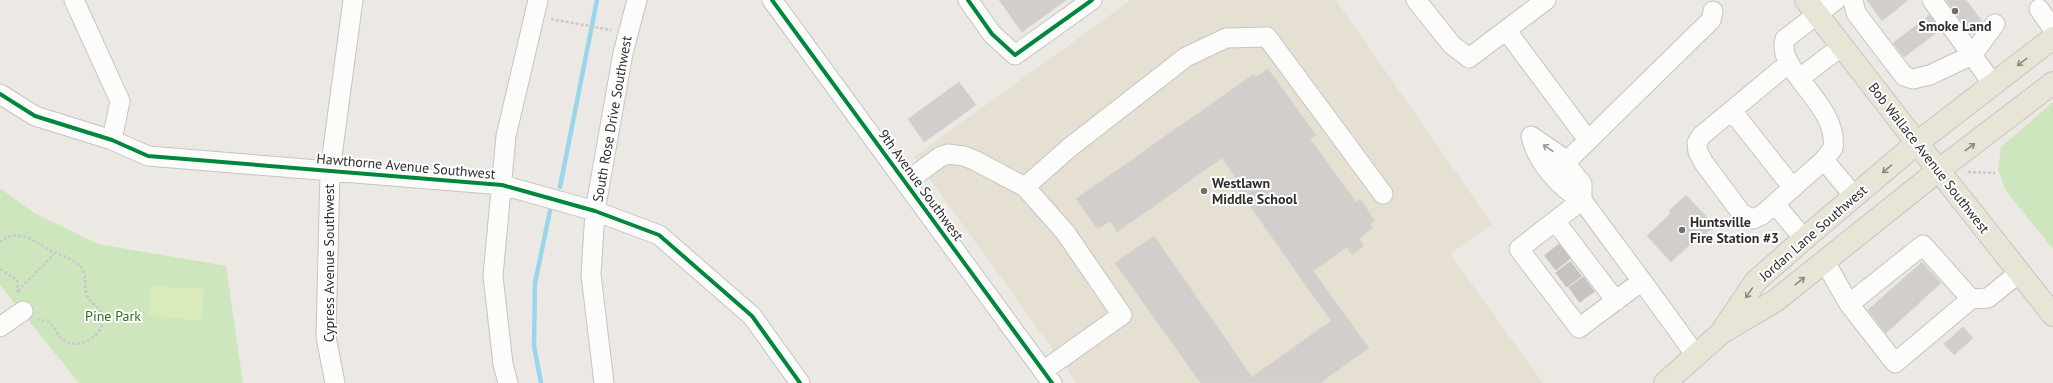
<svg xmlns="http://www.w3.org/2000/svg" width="2053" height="383" font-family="'PT Sans',sans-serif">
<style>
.education{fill:#e6e0d3}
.green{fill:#cee6be}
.pitch{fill:#d9eabb}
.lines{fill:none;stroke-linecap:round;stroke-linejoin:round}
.stream{stroke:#99d6ec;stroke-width:4.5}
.building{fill:#d1cecb;stroke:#d7d4d0}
.minor-tunnel{stroke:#c6c3c0;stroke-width:19;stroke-dasharray:19 10;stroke-linecap:butt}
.minor-casing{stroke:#c5c4c5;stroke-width:21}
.major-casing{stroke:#c6c5c4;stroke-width:24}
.path{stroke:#c9c9c8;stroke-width:2.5;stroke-dasharray:3 2;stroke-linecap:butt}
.minor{stroke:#fcfcfb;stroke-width:19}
.major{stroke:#e8e4d6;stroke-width:22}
.cycleway-casing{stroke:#fff;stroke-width:6}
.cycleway{stroke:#00873e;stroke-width:4}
.oneway{stroke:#8b8982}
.oneway2{stroke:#959594}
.poi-dot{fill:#706f6e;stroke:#fff;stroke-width:1.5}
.labels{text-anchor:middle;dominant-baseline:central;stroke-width:4;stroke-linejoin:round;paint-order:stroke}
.poi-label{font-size:14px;font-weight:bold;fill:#2e2e2e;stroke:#fff;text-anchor:start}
.street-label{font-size:14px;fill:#2e2e2e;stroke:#fff}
.park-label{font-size:14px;fill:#2c6e1b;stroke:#fff}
</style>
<rect width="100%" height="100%" fill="#ece8e4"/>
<path class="education" d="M1131 0H1336L1492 224 1450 254 1543 383H1077L914 157Z"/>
<path class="green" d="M2053 102V249L2006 191 1998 170 2001 147Z
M0 188 34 213 98 244 226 266 243 383H79L0 285Z"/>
<path class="pitch" d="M151 286 204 289 202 321 149 315Z"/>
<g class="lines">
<path class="stream" d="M560 187 597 0
M541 383 534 346 535 283 550 211"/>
</g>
<path class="building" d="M999 0H1066L1022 32Z
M1867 0H1908L1882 21Z
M1946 0H1966L1982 21 1969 32Z
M1930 15 1940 30 1904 57 1893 43Z
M1268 69 1316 135 1310 139 1356 202 1360 199 1375 221 1370 224 1373 228 1359 239 1364 246 1352 254 1347 247 1313 271 1369 348 1320 383H1201L1115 263 1154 236 1252 377 1331 321 1238 189 1242 187 1222 158 1117 232 1110 221 1098 229 1076 199 1254 74 1256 77Z
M959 82 976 105 924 142 908 119Z
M1686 195 1715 226 1698 241 1696 239 1671 262 1647 236 1671 213 1669 211Z
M1922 262 1941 283 1886 333 1868 310Z
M1963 327 1973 338 1954 355 1944 344Z"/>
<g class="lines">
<path class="minor-tunnel" d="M1550 263 1565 251
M1561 280 1577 268
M1574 295 1589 284"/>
<defs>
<path id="minor" d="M74 0 120 101 112 140
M772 0 1052 383
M968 0 992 34 1015 55 1092 0
M1416 0 1452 45 1469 58 1546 0
M1853 0 1856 13 1904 76 1913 79 1930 75 1972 55 1995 24
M1932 0 1993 84
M2039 9 2053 29
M1506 30 1588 140
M1789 63 1701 136 1697 143 1698 152 1704 163 1742 214 1753 219 1762 215 1824 160 1833 148C1839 104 1775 71 1785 39L1836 0
M1800 78 1842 46
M0 94 35 116 112 140 148 156 502 185 595 211 659 235 752 316 800 383
M1732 111 1793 188
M1824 160 1854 196
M1565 163 1711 20 1713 11
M906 182 940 157 948 154 964 156 976 161 1025 187 1065 232 1122 315 1043 371
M1025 187 1069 148 1186 57 1226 38 1267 37 1383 194
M1775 204 1804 239
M1555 221 1616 301
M1825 262 1849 304 1895 363 1971 299 1988 298 2020 272
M1642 281 1579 328 1519 249 1582 200V184L1559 155 1531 136C1536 161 1560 188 1582 200 1620 252 1659 303 1696 356
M1849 304 1923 245 1971 299
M0 327 23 311
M335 383 326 337 330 171 353 0
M508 383 503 364 493 276 506 136 538 0
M604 383 591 275 595 211 623 53 637 0"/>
<path id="major" d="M1806 0 1917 143 2053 315
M1724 328 1756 281 1804 239 1917 143 2053 38
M1665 383 1721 333 1775 301 1939 170 2053 83"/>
</defs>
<use href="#minor" class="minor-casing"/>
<use href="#major" class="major-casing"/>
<path class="path" d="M551 19 611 30
M1968 172 1995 173
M0 242C14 229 30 237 44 247 56 255 71 256 81 267 88 276 83 286 87 296 90 302 98 306 101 312 109 332 84 349 67 342 57 337 56 328 49 322L38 319
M0 269 17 280 18 295
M18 291 54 254"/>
<use href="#minor" class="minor"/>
<use href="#major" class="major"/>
<defs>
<path id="cycleway" d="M772 0 1052 383
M968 0 992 34 1015 55 1092 0
M0 94 35 116 112 140 148 156 502 185 595 211 659 235 752 316 800 383"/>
</defs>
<use href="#cycleway" class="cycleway-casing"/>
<use href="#cycleway" class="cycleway"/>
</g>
<defs><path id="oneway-shaft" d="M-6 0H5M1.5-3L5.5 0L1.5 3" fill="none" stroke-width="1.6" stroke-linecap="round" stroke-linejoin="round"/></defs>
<g class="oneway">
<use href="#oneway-shaft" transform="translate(2022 62) rotate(142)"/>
<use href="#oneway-shaft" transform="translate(1970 147) rotate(-37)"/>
<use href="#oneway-shaft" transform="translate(1887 169) rotate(140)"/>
<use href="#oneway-shaft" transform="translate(1800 281) rotate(-38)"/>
<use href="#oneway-shaft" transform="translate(1749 293) rotate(124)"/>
</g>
<use class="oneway2" href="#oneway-shaft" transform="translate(1548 148) rotate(-146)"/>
<g class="poi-dot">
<circle cx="1955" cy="11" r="4"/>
<circle cx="1204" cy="191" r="4"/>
<circle cx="1682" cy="230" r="4"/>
</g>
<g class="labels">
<g class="poi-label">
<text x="1955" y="26" text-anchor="middle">Smoke Land</text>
<text x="1212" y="183">Westlawn<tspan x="1212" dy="16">Middle School</tspan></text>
<text x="1690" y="222">Huntsville<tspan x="1690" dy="16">Fire Station #3</tspan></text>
</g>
<g class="street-label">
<text transform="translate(612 119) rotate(-80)">South Rose Drive Southwest</text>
<text transform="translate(1929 158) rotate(52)">Bob Wallace Avenue Southwest</text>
<text transform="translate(406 166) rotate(5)">Hawthorne Avenue Southwest</text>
<text transform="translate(921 185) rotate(54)">9th Avenue Southwest</text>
<text transform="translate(1813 233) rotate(-41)">Jordan Lane Southwest</text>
<text transform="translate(329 263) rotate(-90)">Cypress Avenue Southwest</text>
</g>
<g class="park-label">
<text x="113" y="316">Pine Park</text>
</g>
</g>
</svg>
